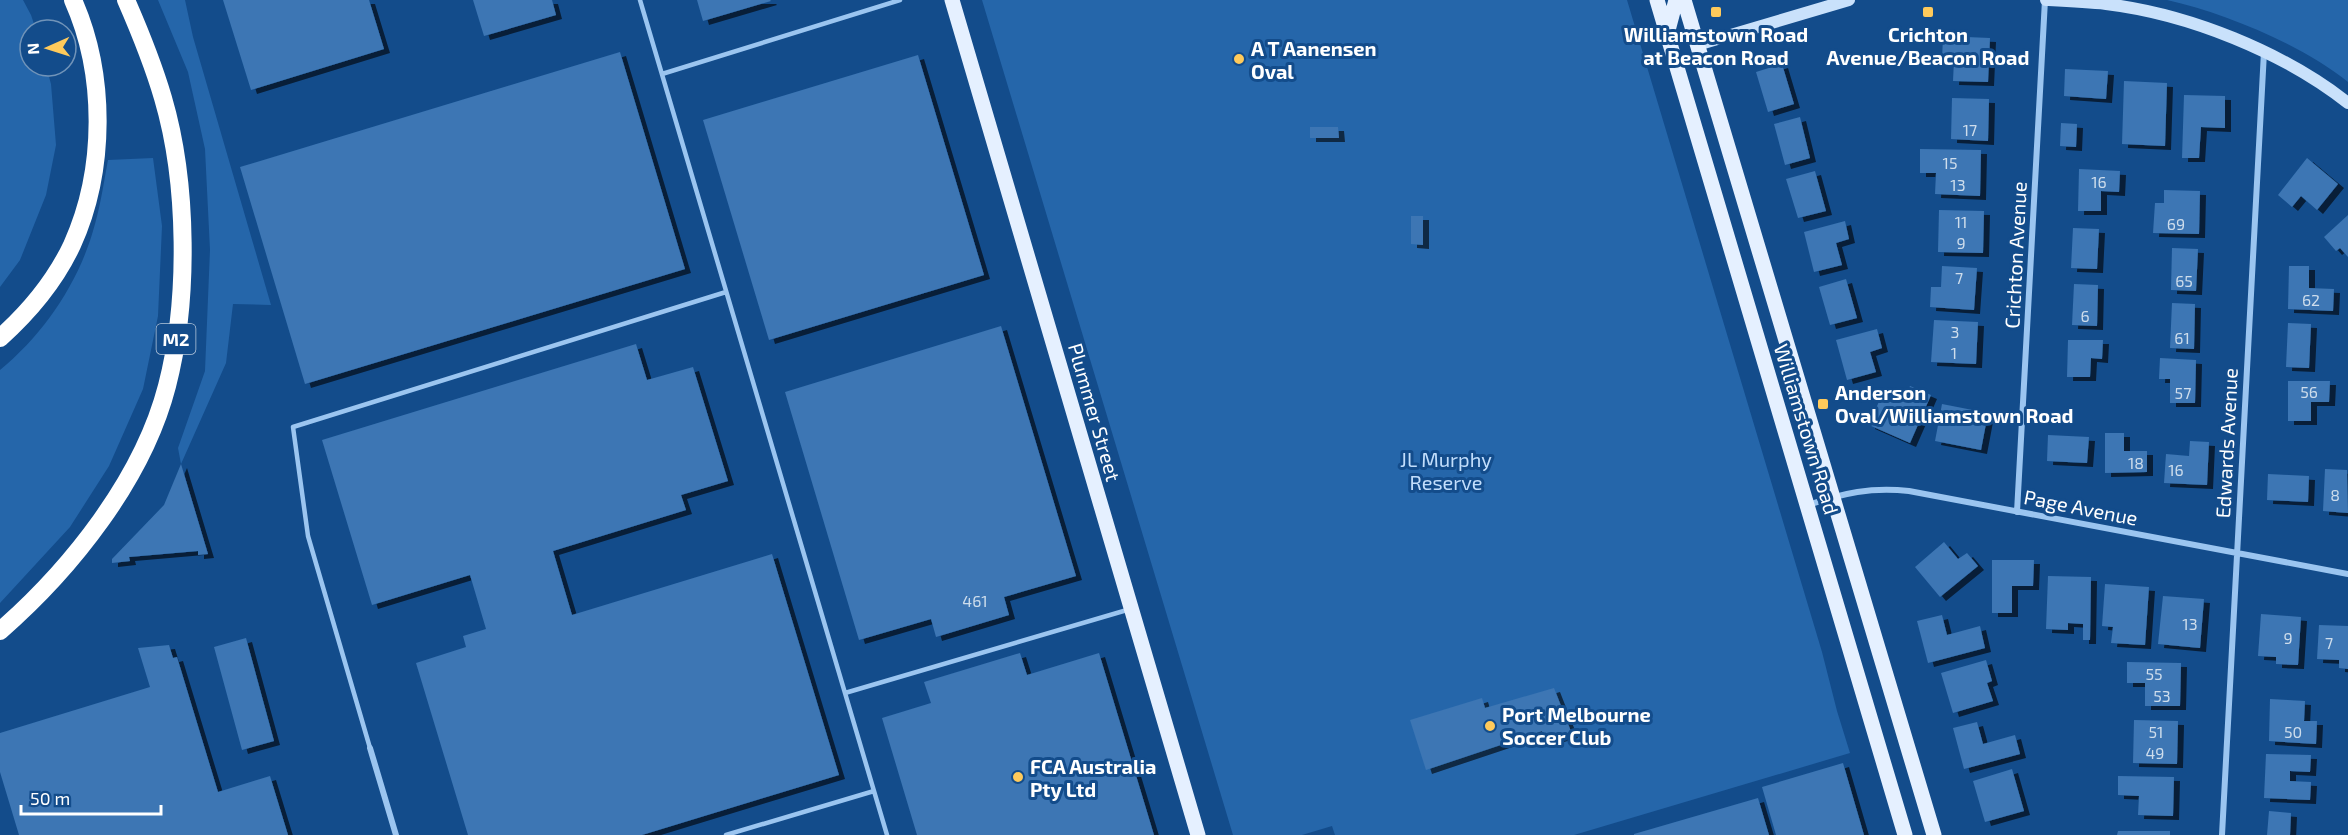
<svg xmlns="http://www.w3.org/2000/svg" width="2348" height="835" font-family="'Exo 2',sans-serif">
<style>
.green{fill:#2566aa}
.building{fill:#3c76b4;filter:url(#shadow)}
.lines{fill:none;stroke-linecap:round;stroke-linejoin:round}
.lane{stroke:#9bc5f0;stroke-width:4.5}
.street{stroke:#9bc5f0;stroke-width:6}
.secondary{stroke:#c9e1fb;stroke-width:12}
.primary{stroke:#e5f0ff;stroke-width:15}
.highway{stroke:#fff;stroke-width:18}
.poi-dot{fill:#ffca5b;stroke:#134c8b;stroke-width:2}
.labels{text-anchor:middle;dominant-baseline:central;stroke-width:6;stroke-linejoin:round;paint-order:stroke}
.number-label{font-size:16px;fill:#ceddec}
.shield{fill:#134c8b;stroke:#b8c9dc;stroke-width:1.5}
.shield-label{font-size:18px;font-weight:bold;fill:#fff}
.poi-label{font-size:20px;font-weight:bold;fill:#fff;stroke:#134c8b;text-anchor:start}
.street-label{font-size:20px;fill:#fff;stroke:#134c8b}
.park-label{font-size:20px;fill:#c2defc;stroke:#134c8b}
</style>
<defs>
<filter id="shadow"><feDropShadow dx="6" dy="4" stdDeviation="0" flood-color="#0009"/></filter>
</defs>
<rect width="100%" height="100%" fill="#134c8b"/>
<path class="green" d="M0 0H23L31 15 36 30H30V66H46L51 84 56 145 46 195 20 260 0 287Z
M158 0H185L193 37 271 305 233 304 226 363 181 464 178 448 205 371 210 250 205 149 188 72Z
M982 0H1627L1822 652 1837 711 1850 753 1574 835H1335L1332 826 1302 835H1233Z
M2167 0H2348V82C2302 45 2225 13 2167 0Z
M153 158 162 226 158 316 143 389 109 466 70 527 0 603V370C45 333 80 281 95 224 101 203 104 181 108 160Z"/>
<path class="building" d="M223 0H369L384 49 251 90Z
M473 0H552L556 15 484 36Z
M697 0H770L771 1 703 21Z
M1943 36 1990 38 1988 82 1953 81 1954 60H1942Z
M620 52 685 269 305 384 240 167Z
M918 55 984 275 769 340 703 120Z
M1782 64 1794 104 1768 112 1756 72Z
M2065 69 2108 71 2106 99 2064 96Z
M2124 81 2167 83 2165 146 2122 144Z
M2184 95 2225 96V128L2201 127 2199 158H2182Z
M1952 98 1989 99 1988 141 1951 139Z
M1800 117 1810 158 1785 165 1774 124Z
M2061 123 2077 124 2076 147 2060 146Z
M1310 127H1338L1339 138H1310Z
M1920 149 1981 150 1980 196 1935 194 1936 173H1920Z
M2307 158 2338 184 2317 210 2301 196 2292 207 2278 195Z
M2079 169 2120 171 2119 192 2101 191V211H2078Z
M1815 171 1826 211 1798 218 1786 179Z
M2164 190 2200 191 2199 234 2153 233 2155 203H2164Z
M1939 210 1984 211 1983 253 1938 252Z
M2348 215V257L2340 248 2336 251 2324 237Z
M1411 216H1423V245L1411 244Z
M1845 221 1849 239 1836 243 1842 265 1814 272 1804 232Z
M2073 228 2099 229 2097 269 2071 268Z
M2172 248 2198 249 2196 291 2171 290Z
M1942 266 1977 268 1974 310 1930 307 1931 287H1941Z
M2289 266H2309V288L2334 289 2333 311 2288 309Z
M1846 279 1857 318 1830 325 1819 287Z
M2074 284 2098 285 2097 326 2072 325Z
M2172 303 2195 304 2194 349 2170 348Z
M1934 320 1978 322 1976 364 1931 362Z
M2288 323 2311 324 2309 368 2286 367Z
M1001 326 1076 576 1004 597 1009 615 936 637 931 619 859 640 785 392Z
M1877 329 1882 348 1870 352 1876 372 1847 380 1836 340Z
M2068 340H2103L2102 359 2091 358 2090 377H2067Z
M636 344 647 380 693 367 728 481 681 495 686 510 553 551 572 615 772 554 839 775 642 835H468L416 663 466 647 463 636 486 629 470 575 372 605 322 440Z
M2160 358 2196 360 2195 403H2170V379H2159Z
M2288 381H2330L2329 402H2311V421H2288Z
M1910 386 1931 395 1910 443 1869 425 1883 392 1904 401Z
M1942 404 1988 413 1981 450 1935 441Z
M2105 433H2124V451H2147V472L2105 473Z
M2048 435 2089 437 2087 463 2047 461Z
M2190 441 2209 442 2207 485 2164 483 2166 454 2189 456Z
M181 464 208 554 198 555V551L129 557 130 561 112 563V559L164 505Z
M2325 469 2347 470 2348 513 2323 511Z
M2268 474 2309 476 2308 502 2267 500Z
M1944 542 1958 559 1967 553 1978 566 1940 597 1915 567Z
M1992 560H2034L2033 586H2012V613H1992Z
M2048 576 2091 577 2090 640H2083V624L2068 623V630L2046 629Z
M2105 584 2149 587 2145 645 2111 643 2113 627 2102 626Z
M2163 596 2204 599 2200 648 2158 644Z
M2261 614 2301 617 2298 665 2276 664V657L2258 656Z
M1942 615 1947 635 1980 626 1985 648 1928 663 1917 621Z
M2319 625 2348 626V669L2339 668V660L2317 659Z
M246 638 274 741 242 750 214 647Z
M169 645 173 658 177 657 218 792 270 776 288 835H19L0 772V733L150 687 138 648Z
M1020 653 1027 675 1099 653 1154 835H917L882 718 931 703 924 682Z
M1986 660 1992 681 1987 683 1993 701 1953 713 1941 673Z
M2127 662 2181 663 2180 706H2145V683H2127Z
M1554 688 1572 734 1544 742 1542 731 1426 770 1410 720 1482 698 1485 708Z
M2270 699 2305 701 2304 721H2317L2316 744 2269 741Z
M2134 720 2178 721 2177 764 2133 763Z
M1977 722 1983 744 2015 735 2020 754 1964 769 1953 728Z
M2266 754 2311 755 2310 772 2290 771V781L2311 782 2310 800 2264 798Z
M1843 763 1864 835H1776L1762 787Z
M2012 769 2024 811 1985 822 1973 781Z
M2118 776 2174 777 2173 816 2138 815 2139 796 2118 795Z
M1758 798 1769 835H1634V834Z
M2269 811 2291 813 2290 835H2267Z
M2118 831H2170V835H2117Z"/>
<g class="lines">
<path class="lane" d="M640 0 887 835
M662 74 900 0
M845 693 1127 610
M370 748 308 536 293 427 726 292
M726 835 874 791"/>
<path class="street" d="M1808 505C1844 493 1870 487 1909 491L2348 574
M2017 512 2045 0
M370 748 396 835
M2222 835 2264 52"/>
<path class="secondary" d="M2046 0C2066 1 2087 2 2106 4 2189 14 2283 52 2348 103
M1697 45 1849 0"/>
<path class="primary" d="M952 0 1198 835
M1657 0 1905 835
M1684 0 1934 835
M1667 34 1676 0"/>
<path class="highway" d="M0 338C29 312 55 281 72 245 106 170 106 74 73 0
M0 631C71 569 143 479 167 386 189 301 188 183 163 98 153 64 140 32 126 0"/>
</g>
<g class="poi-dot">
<rect x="1710" y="6" width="12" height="12" rx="3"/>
<rect x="1922" y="6" width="12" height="12" rx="3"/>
<circle cx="1239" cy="59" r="6"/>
<rect x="1817" y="398" width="12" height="12" rx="3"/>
<circle cx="1490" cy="726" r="6"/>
<circle cx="1018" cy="777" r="6"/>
</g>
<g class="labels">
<g class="number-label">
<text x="1970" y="129">17</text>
<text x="1950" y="162">15</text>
<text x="2099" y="181">16</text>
<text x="1958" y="184">13</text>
<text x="1961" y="221">11</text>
<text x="2176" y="223">69</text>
<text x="1961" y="242">9</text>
<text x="1959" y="277">7</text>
<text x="2184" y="280">65</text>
<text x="2311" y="299">62</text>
<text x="2085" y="315">6</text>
<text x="1955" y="331">3</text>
<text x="2182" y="337">61</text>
<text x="1954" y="352">1</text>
<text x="2309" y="391">56</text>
<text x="2183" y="392">57</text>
<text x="2136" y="462">18</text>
<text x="2176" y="469">16</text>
<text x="2335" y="494">8</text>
<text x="975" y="600">461</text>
<text x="2190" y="623">13</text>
<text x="2288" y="637">9</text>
<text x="2329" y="642">7</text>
<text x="2154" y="673">55</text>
<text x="2162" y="695">53</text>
<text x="2156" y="731">51</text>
<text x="2293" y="731">50</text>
<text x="2155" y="752">49</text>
</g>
<rect class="shield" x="156.5" y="324" width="39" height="30" rx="4.5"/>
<g class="shield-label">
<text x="176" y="339">M2</text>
</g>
<g class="poi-label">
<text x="1716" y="34" text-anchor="middle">Williamstown Road<tspan x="1716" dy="23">at Beacon Road</tspan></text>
<text x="1928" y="34" text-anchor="middle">Crichton<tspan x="1928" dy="23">Avenue/Beacon Road</tspan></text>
<text x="1251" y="48">A T Aanensen<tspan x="1251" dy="23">Oval</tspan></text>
<text x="1835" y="392">Anderson<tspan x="1835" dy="23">Oval/Williamstown Road</tspan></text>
<text x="1502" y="714">Port Melbourne<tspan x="1502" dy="23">Soccer Club</tspan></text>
<text x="1030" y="766">FCA Australia<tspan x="1030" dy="23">Pty Ltd</tspan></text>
</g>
<g class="street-label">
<text transform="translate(2015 255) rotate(-87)">Crichton Avenue</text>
<text transform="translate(1095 412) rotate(74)">Plummer Street</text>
<text transform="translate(1807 429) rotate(73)">Williamstown Road</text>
<text transform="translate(2226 443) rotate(-87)">Edwards Avenue</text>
<text transform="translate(2081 507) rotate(11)">Page Avenue</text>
</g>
<g class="park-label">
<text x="1446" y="459">JL Murphy<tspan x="1446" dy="23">Reserve</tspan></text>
</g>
</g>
<g transform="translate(48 48) rotate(267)"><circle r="28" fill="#134c8b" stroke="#7194b9" stroke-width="1.5"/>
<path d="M0-4.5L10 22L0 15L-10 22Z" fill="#ffca5b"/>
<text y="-9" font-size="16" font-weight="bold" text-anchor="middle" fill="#ffffff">N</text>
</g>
<path d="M21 805v9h140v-9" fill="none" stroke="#ffffff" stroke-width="3"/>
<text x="30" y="805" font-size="18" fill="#ffffff" stroke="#134c8b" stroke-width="4.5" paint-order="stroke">50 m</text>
</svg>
